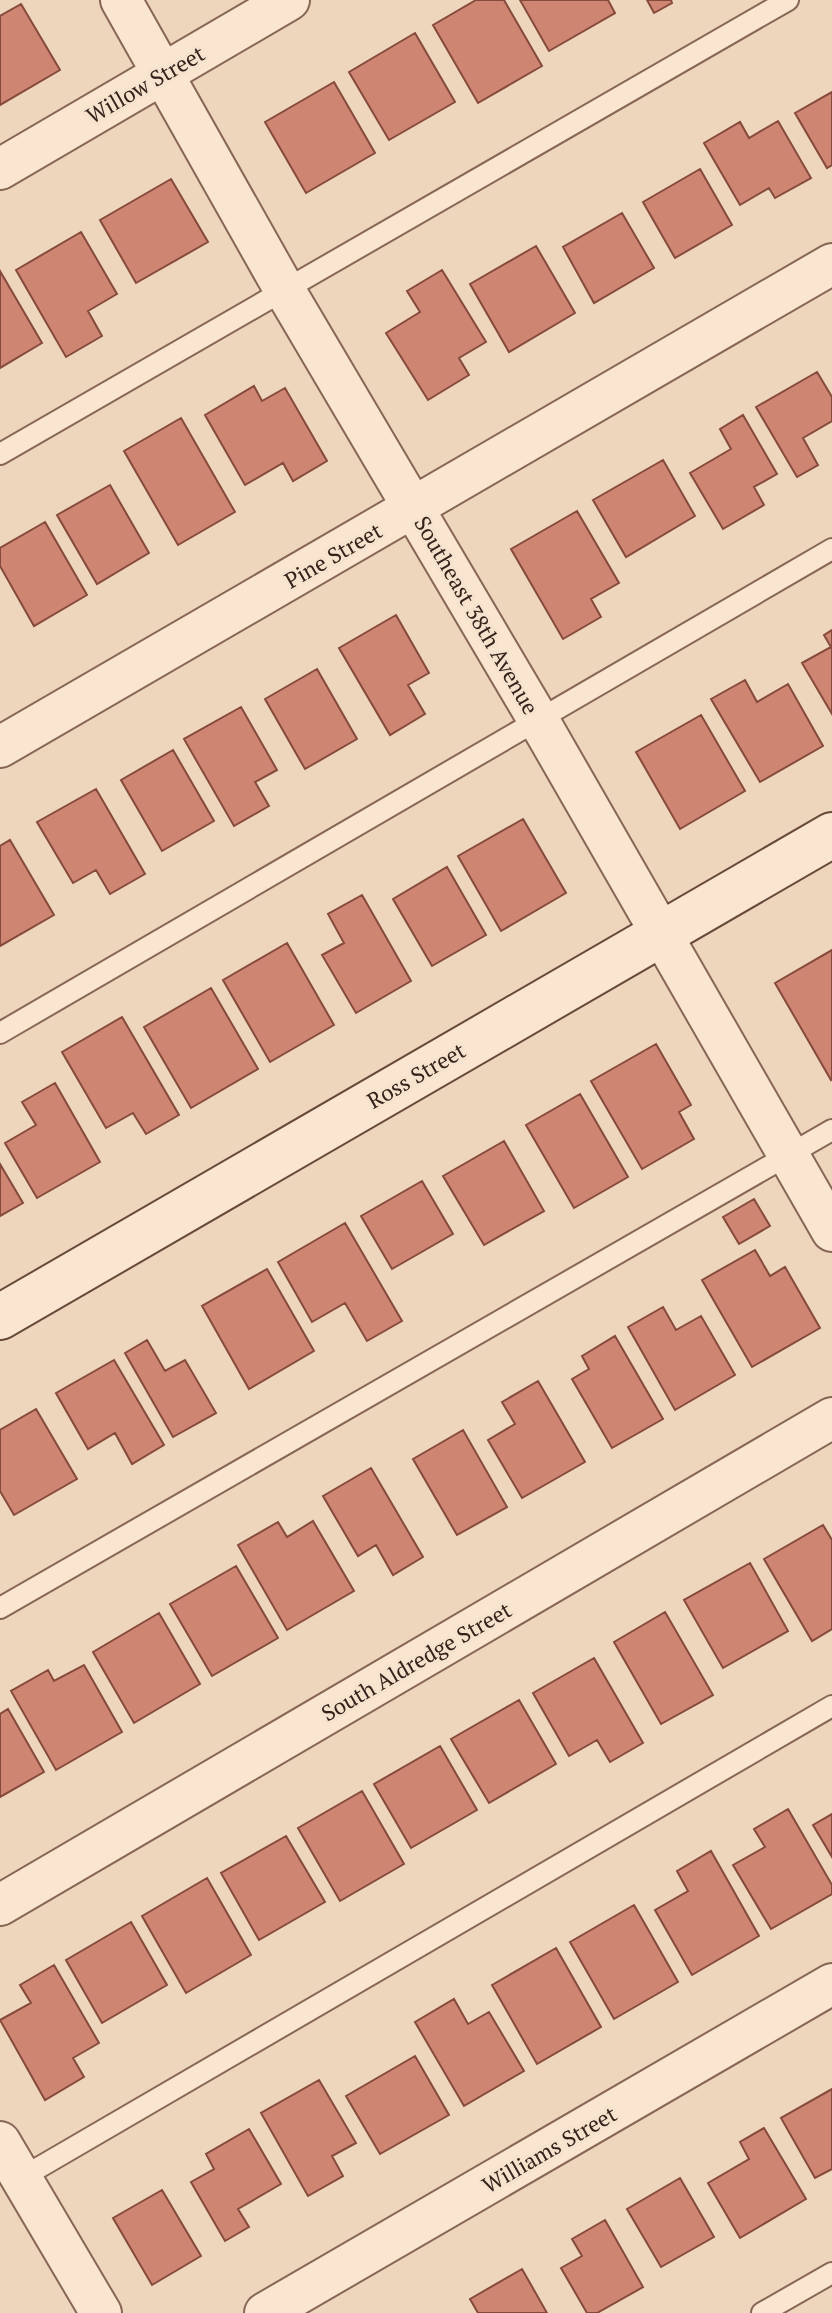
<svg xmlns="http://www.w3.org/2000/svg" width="832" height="2313" font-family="'PT Serif',serif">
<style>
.building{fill:#ce8672;stroke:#864a3c;stroke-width:2}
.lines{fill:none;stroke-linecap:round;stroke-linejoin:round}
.lane-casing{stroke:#876656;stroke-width:24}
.street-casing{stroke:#876656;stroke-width:44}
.secondary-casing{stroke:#68483a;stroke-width:48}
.lane{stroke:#f9e5d0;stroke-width:20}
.street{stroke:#f9e5d0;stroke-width:40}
.secondary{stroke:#f9e5d0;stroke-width:44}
.labels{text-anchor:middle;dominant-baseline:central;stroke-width:6;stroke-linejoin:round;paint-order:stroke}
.street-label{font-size:22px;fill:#35231b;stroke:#f6e2cd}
</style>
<rect width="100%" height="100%" fill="#eed6bd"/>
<path class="building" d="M476 0H504L542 66 478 103 433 25Z
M520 0H608L615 13 549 51Z
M647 0H671L672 3 654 13Z
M21 4 60 70 0 105V16Z
M415 33 455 102 389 140 349 72Z
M334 82 375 153 306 193 265 122Z
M832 92V165L827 168 795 113Z
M778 121 811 178 775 198 769 188 740 205 704 143 740 122 749 138Z
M700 169 732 225 675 258 643 202Z
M171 179 208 242 136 283 100 220Z
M622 213 654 268 594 303 563 247Z
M81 232 117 294 88 311 102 336 66 357 16 270Z
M536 246 575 313 509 352 470 284Z
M442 270 486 342 459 358 469 375 428 400 386 333 420 312 407 291Z
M0 271 42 343 0 368Z
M817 372 832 397V421L803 438 818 465 797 477 756 407Z
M254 386 262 401 285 388 327 461 293 481 283 463 245 485 205 415Z
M743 415 777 474 754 487 764 505 723 529 690 473 731 449 720 429Z
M181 418 235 512 178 545 124 451Z
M663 460 695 516 626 557 593 500Z
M110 485 149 553 97 584 57 515Z
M577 511 619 583 591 599 601 617 563 639 511 549Z
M45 522 87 595 34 626 0 566V548Z
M396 615 429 673 408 685 425 714 390 735 339 648Z
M832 630V714L802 663 831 647 824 635Z
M317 669 357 739 305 769 265 699Z
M745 680 757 702 788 684 823 746 760 782 711 699Z
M241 707 277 770 255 782 269 806 234 826 184 739Z
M701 715 745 791 680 829 636 752Z
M173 750 214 821 162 851 121 780Z
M96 789 145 874 110 894 96 870 73 883 37 822Z
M523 819 566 893 501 931 458 856Z
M10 840 54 915 0 946V846Z
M447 867 486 935 432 966 393 899Z
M362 895 411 981 356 1013 322 955 344 943 328 914Z
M287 943 334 1025 270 1062 223 980Z
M832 950V1079L831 1080 775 983Z
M211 988 258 1069 191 1108 144 1027Z
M122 1017 179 1115 146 1134 133 1113 106 1128 62 1052Z
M656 1044 691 1105 679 1112 694 1139 642 1169 591 1081Z
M55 1083 100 1162 37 1198 5 1143 36 1125 22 1102Z
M580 1094 628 1177 574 1208 526 1125Z
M504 1141 544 1211 484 1245 443 1176Z
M0 1164 23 1203 0 1216Z
M422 1181 453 1234 392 1269 361 1216Z
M754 1199 770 1226 739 1244 723 1217Z
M345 1223 402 1321 367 1341 345 1303 312 1322 278 1262Z
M755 1250 770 1276 785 1267 820 1328 752 1367 702 1280Z
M267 1269 314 1351 249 1389 202 1306Z
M663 1307 676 1330 701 1316 735 1375 675 1410 628 1327Z
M615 1336 663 1419 612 1448 572 1379 589 1369 582 1356Z
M147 1340 165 1371 185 1360 216 1413 173 1437 125 1353Z
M114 1360 164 1445 132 1464 115 1433 88 1449 56 1393Z
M538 1381 585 1462 522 1498 488 1440 515 1424 502 1402Z
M36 1409 77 1479 14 1515 0 1491V1430Z
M463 1430 507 1507 457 1535 413 1459Z
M371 1468 423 1557 393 1575 376 1545 358 1556 323 1496Z
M313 1521 354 1591 287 1630 238 1545 278 1522 287 1537Z
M823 1525 832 1540V1629L812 1641 764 1559Z
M750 1563 788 1631 723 1668 684 1600Z
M236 1566 278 1638 212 1676 170 1604Z
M665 1612 713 1695 661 1724 614 1642Z
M159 1613 200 1684 134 1723 93 1652Z
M594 1658 643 1743 610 1762 597 1740 569 1756 533 1693Z
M84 1665 122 1732 56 1770 11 1691 48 1670 54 1681Z
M519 1700 556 1764 489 1803 451 1739Z
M8 1709 44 1772 0 1797V1714Z
M440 1746 477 1810 411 1848 374 1784Z
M362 1791 404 1864 340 1901 298 1828Z
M788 1809 832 1885V1894L771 1929 733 1865 765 1847 754 1829Z
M832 1814V1857L813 1825Z
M286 1836 325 1902 259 1940 221 1873Z
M711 1851 759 1936 692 1975 655 1910 688 1891 677 1871Z
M207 1878 251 1955 186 1993 142 1916Z
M634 1905 678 1982 614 2019 570 1942Z
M131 1922 167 1985 102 2023 66 1960Z
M556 1948 601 2027 537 2064 492 1985Z
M54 1965 99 2043 73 2058 84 2077 45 2100 0 2020 31 2003 20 1985Z
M454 1999 468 2024 489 2012 524 2071 464 2106 415 2022Z
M415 2056 449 2115 380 2154 346 2096Z
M319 2080 356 2143 332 2156 343 2176 308 2196 261 2113Z
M832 2089V2169L815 2178 781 2118Z
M764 2128 806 2199 740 2238 708 2183 749 2159 740 2142Z
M249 2129 281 2184 238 2209 249 2227 225 2241 191 2182 214 2169 206 2154Z
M680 2178 714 2237 661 2267 627 2209Z
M162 2190 201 2256 152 2285 113 2218Z
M605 2220 643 2287 597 2313H587L561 2268 582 2256 572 2239Z
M522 2269 547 2313H478L470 2299Z"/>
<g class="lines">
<defs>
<path id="lane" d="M0 454 788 0
M0 1033 832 549
M0 1608 832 1130
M21 2178 832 1706
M762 2313 832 2273"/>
<path id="street" d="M121 0 284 289 539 721 832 1231
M0 169 289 0
M0 747 832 264
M0 1905 832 1418
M0 2142 101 2313
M265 2313 832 1984"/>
<path id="secondary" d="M0 1317 832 835"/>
</defs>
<use href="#lane" class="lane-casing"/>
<use href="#street" class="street-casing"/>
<use href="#secondary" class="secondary-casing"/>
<use href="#lane" class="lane"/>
<use href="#street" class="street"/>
<use href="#secondary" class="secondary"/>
</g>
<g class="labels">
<g class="street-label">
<text transform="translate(145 84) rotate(-30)">Willow Street</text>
<text transform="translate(333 555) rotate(-30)">Pine Street</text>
<text transform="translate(477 615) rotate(60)">Southeast 38th Avenue</text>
<text transform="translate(416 1075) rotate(-30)">Ross Street</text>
<text transform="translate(416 1661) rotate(-30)">South Aldredge Street</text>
<text transform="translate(549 2149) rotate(-30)">Williams Street</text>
</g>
</g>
</svg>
